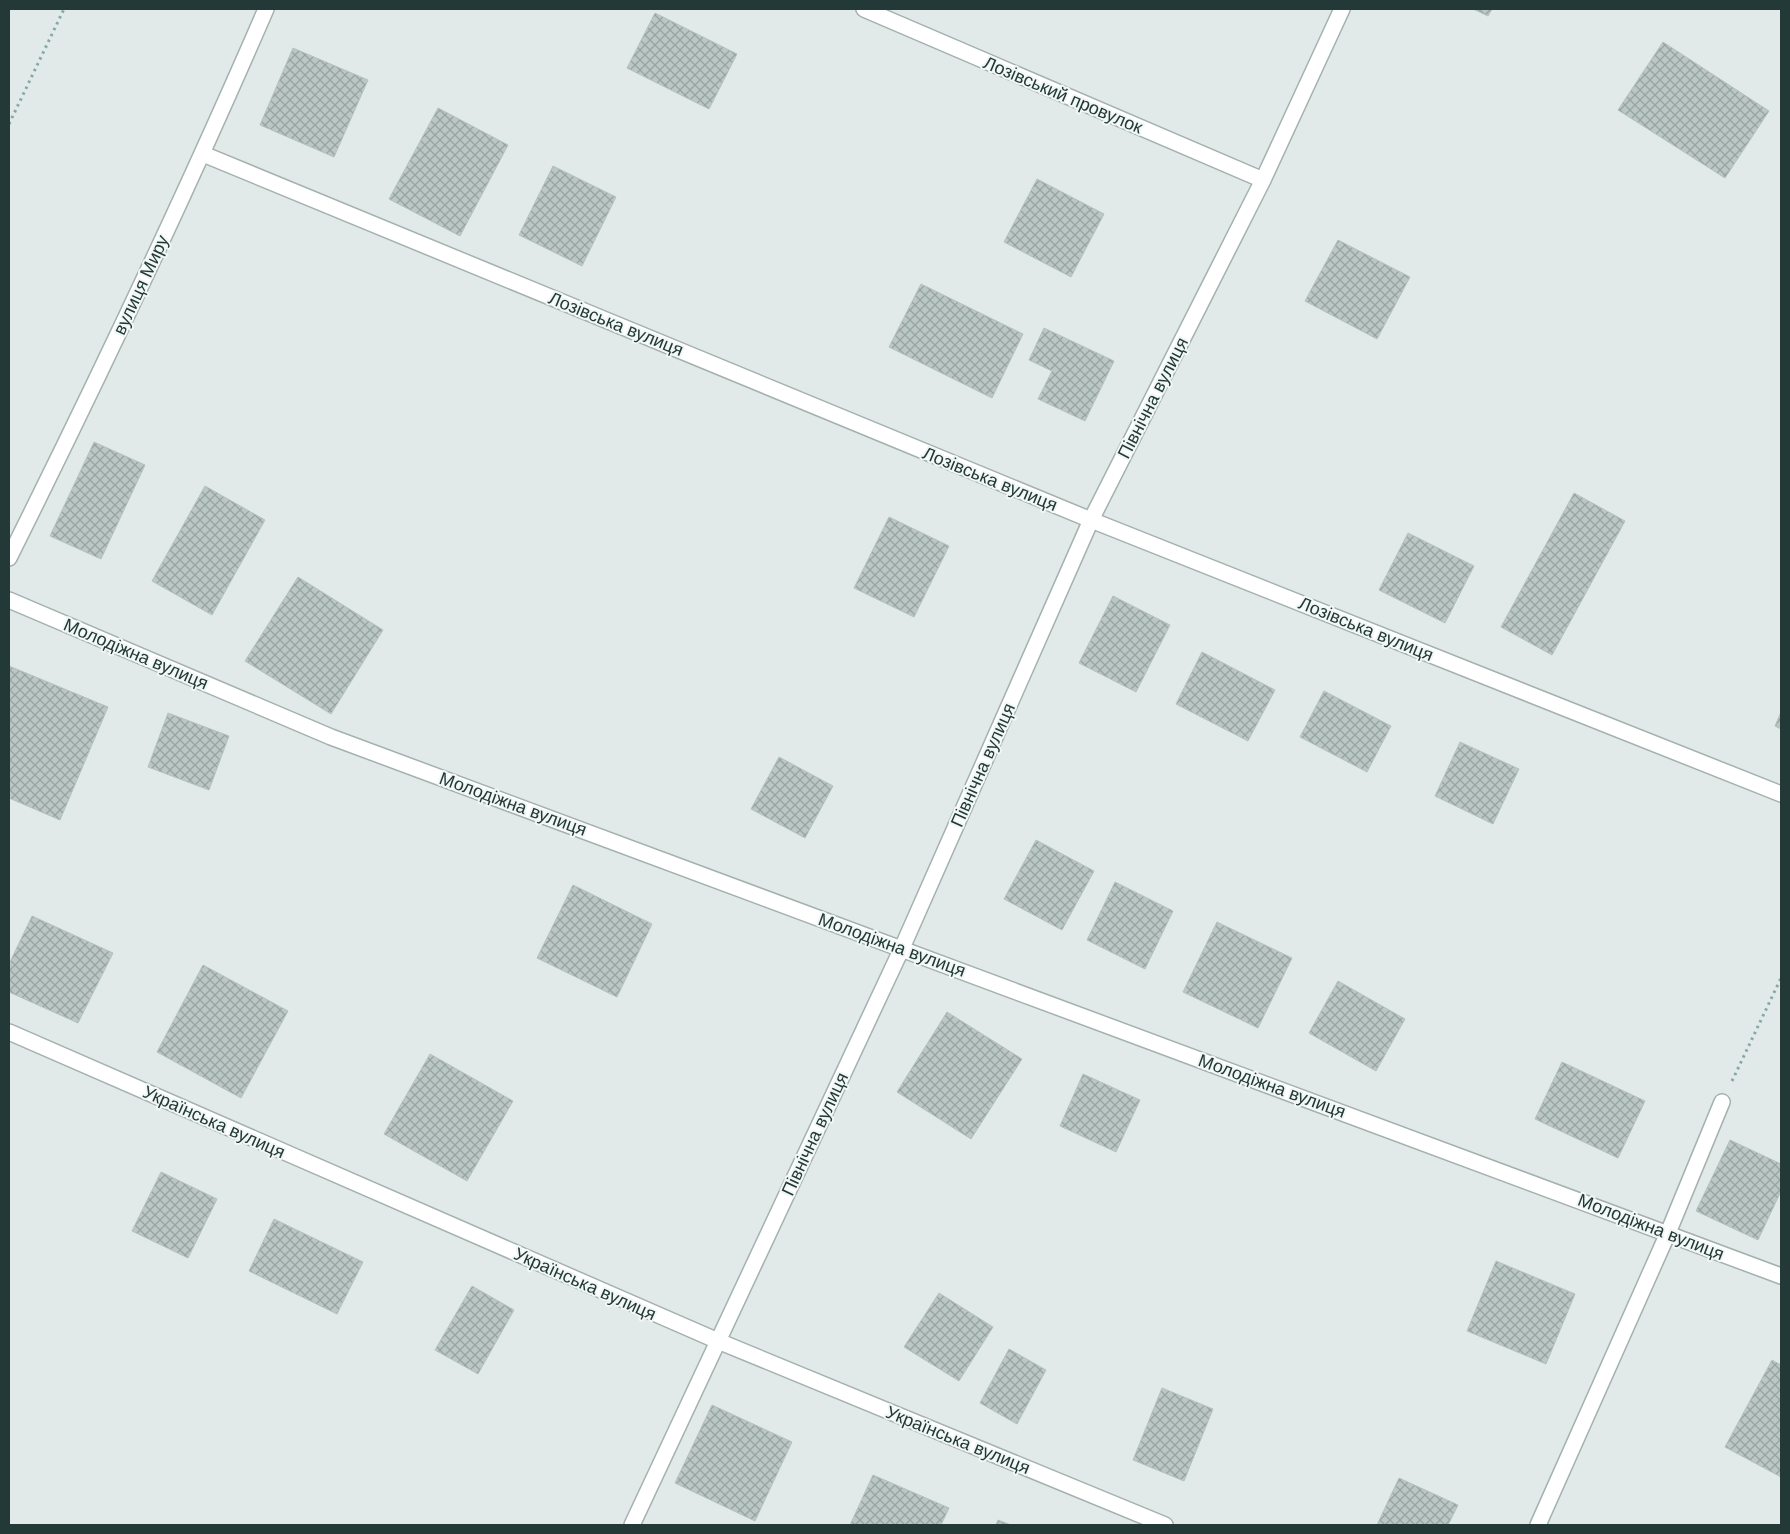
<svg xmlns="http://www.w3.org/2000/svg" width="1790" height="1534" font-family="Arial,sans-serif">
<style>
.building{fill:url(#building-cross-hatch);stroke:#b4c3bf}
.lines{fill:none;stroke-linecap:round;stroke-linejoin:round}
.minor-casing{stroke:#a4b1af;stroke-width:18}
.path{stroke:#85aaa5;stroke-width:3;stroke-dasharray:2.5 4;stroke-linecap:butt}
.minor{stroke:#fff;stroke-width:15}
.labels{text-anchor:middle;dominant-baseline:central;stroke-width:4;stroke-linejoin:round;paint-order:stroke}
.street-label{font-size:18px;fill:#233937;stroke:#f1f7f5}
</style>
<defs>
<pattern id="building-cross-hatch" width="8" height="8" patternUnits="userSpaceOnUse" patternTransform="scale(1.25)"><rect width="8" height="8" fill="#bac7c4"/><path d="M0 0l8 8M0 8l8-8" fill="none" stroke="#97a3a0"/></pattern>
</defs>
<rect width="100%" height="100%" fill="#e1eae8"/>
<path class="building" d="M1473 9H1492L1488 16Z
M655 13 737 54 709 109 627 68Z
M1663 42 1769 111 1725 178 1618 110Z
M293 48 368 80 334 157 260 125Z
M438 108 508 145 460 236 389 199Z
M553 166 616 197 582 266 519 235Z
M1037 179 1104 214 1071 277 1004 242Z
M1338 240 1410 277 1377 339 1305 301Z
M921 284 1023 334 992 398 889 347Z
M1044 328 1114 361 1085 421 1038 399 1052 371 1029 360Z
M94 442 145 465 101 559 50 536Z
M205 486 265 520 212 615 152 581Z
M1574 493 1625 521 1552 655 1501 627Z
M889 517 949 546 914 617 854 588Z
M1408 533 1474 566 1445 623 1379 590Z
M298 577 383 630 331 714 245 661Z
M1113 596 1170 625 1136 692 1079 663Z
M1202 652 1275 690 1248 741 1176 704Z
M9 666 108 707 60 820 9 798Z
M1324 691 1391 726 1367 772 1300 737Z
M1781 712V729L1775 726Z
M168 713 229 736 209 790 148 767Z
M1460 742 1519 769 1493 824 1435 796Z
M779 757 833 786 805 838 751 809Z
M1036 840 1094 871 1062 930 1004 899Z
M1115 882 1173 911 1145 969 1087 940Z
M573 885 652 924 617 997 537 958Z
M32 916 113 953 78 1023 9 992V964Z
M1217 922 1292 958 1258 1028 1183 992Z
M203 965 288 1011 241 1098 157 1052Z
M1338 981 1405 1019 1376 1071 1309 1033Z
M947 1012 1022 1059 971 1139 897 1092Z
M430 1054 513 1101 467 1181 384 1134Z
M1562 1062 1645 1101 1618 1158 1535 1119Z
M1083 1074 1140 1100 1116 1152 1060 1126Z
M1730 1140 1781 1164V1191L1758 1240 1696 1211Z
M161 1172 217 1199 188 1258 132 1231Z
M274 1219 363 1262 337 1314 249 1271Z
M1496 1261 1575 1294 1546 1364 1467 1331Z
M472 1286 514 1310 478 1374 435 1350Z
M939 1293 993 1327 959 1381 904 1347Z
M1009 1349 1046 1370 1017 1424 980 1403Z
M1772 1360 1781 1365V1477L1725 1447Z
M1162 1388 1213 1409 1184 1481 1133 1460Z
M712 1405 792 1442 755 1521 675 1483Z
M873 1475 949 1508 941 1525H850Z
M1399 1478 1458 1505 1448 1525H1377Z
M998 1520 1011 1525H996Z"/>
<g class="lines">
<defs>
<path id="minor" d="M864 9 1263 180
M203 154 1091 520 1781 794
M9 558C99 377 186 194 266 9
M9 600 331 737 1781 1276
M9 1032 718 1341 1165 1525
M632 1525 902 948 1091 520 1263 180 1342 9
M1538 1525 1668 1233 1722 1102"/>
</defs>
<use href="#minor" class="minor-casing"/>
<path class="path" d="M9 124 64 9
M1732 1081 1781 978"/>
<use href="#minor" class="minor"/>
</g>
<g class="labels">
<g class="street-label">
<text transform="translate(1063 95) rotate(23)">Лозівський провулок</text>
<text transform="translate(141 285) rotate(-65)">вулиця Миру</text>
<text transform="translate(616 324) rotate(22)">Лозівська вулиця</text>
<text transform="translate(1153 398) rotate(-63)">Північна вулиця</text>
<text transform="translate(990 479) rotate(22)">Лозівська вулиця</text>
<text transform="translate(1366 629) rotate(22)">Лозівська вулиця</text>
<text transform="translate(136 654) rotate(23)">Молодіжна вулиця</text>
<text transform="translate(983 765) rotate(-66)">Північна вулиця</text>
<text transform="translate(513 804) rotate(20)">Молодіжна вулиця</text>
<text transform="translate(892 945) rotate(20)">Молодіжна вулиця</text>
<text transform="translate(1272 1086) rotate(20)">Молодіжна вулиця</text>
<text transform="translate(214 1122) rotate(24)">Українська вулиця</text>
<text transform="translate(815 1134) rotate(-65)">Північна вулиця</text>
<text transform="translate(1651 1227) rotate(21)">Молодіжна вулиця</text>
<text transform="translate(585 1284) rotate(24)">Українська вулиця</text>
<text transform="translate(958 1440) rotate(22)">Українська вулиця</text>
</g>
</g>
<rect width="1790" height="1534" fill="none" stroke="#233937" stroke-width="20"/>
</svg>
